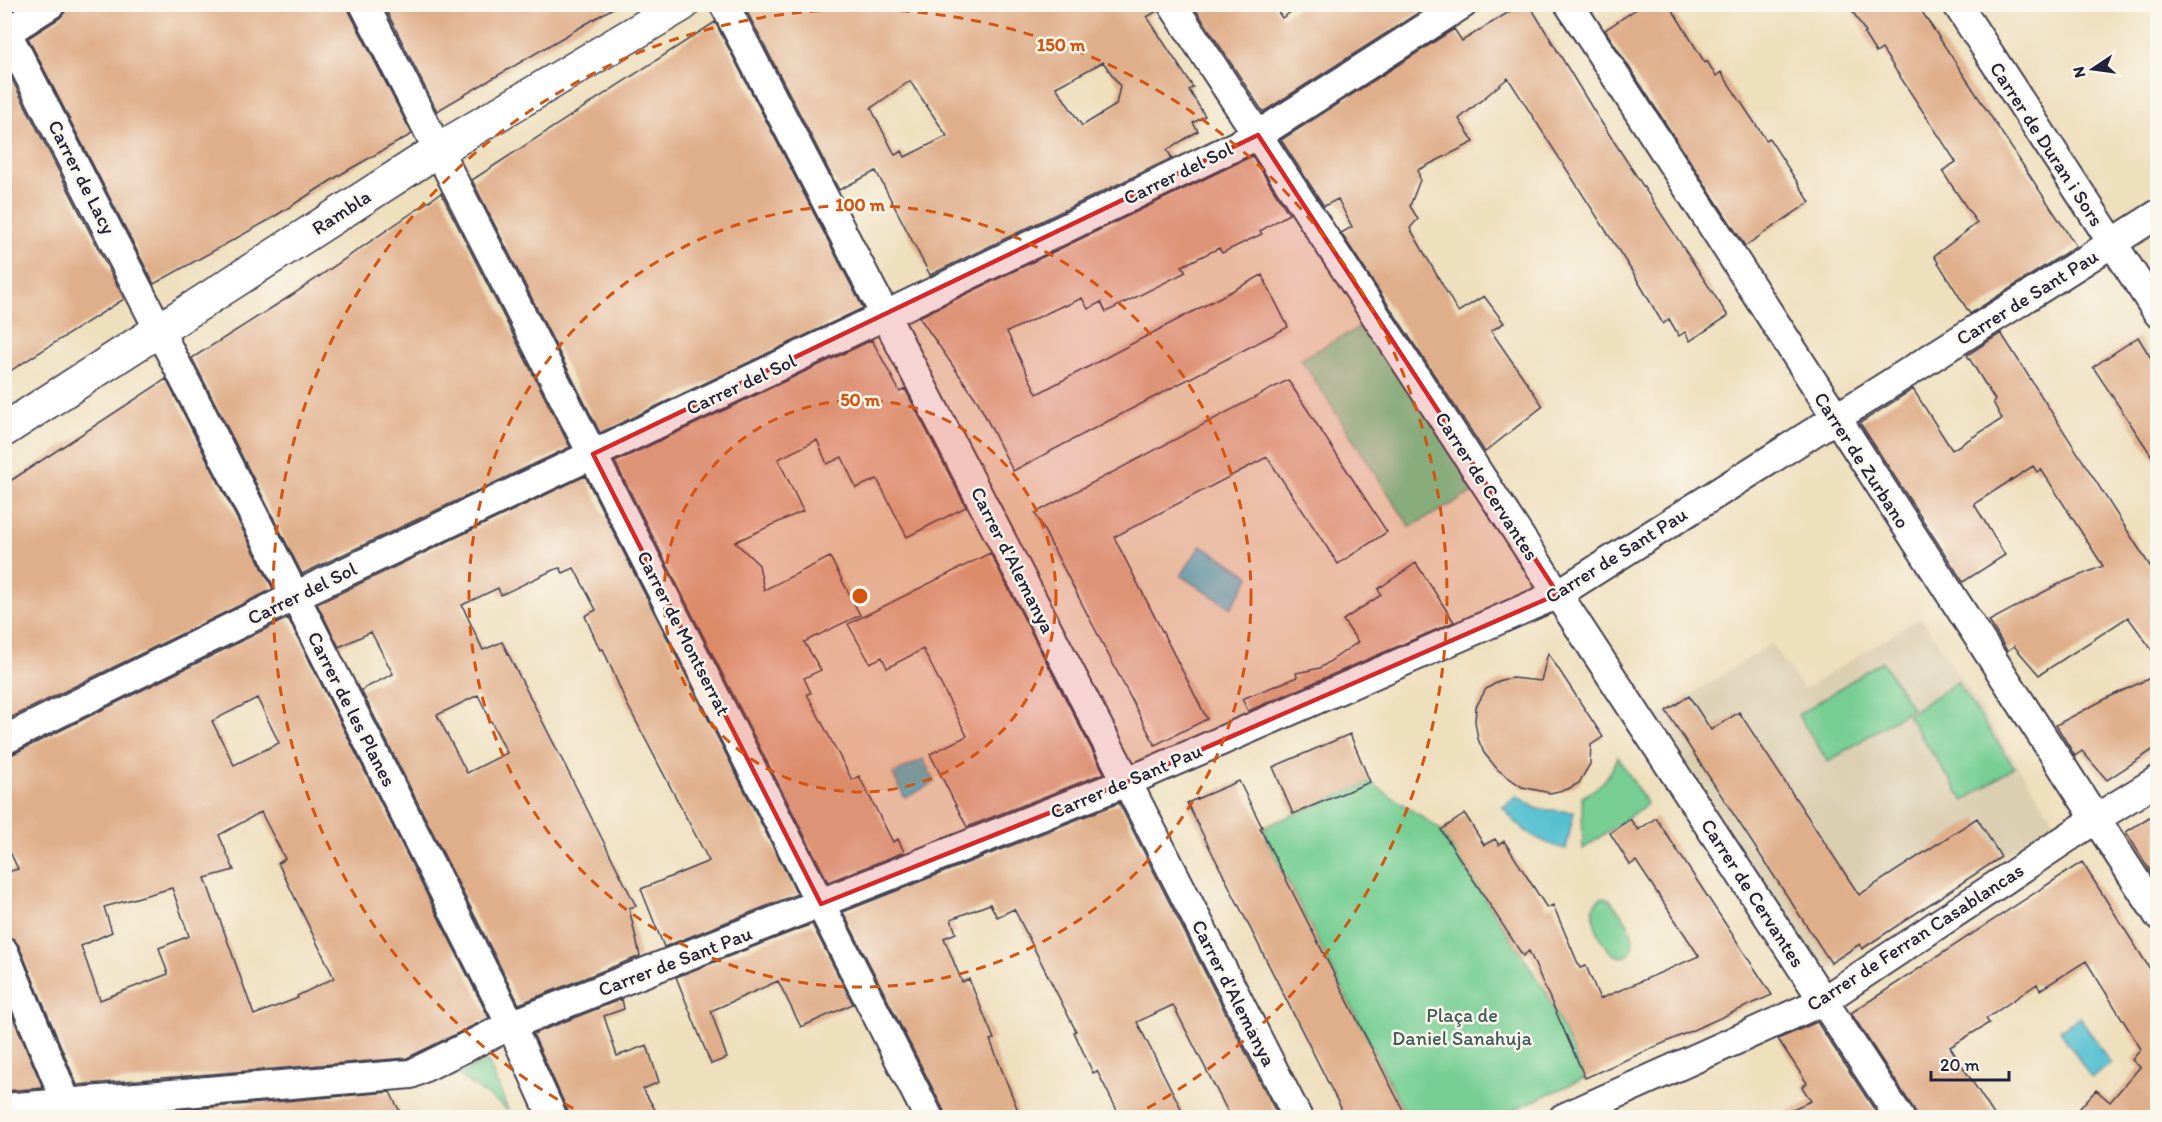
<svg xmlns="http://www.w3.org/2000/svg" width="2162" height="1122" font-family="Itim,sans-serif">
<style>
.built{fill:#dbcfb2}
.green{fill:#76ce93;stroke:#4c7867;stroke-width:1.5}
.water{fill:#55c0d0;stroke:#3c7186;stroke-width:1.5}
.building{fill:#dfae8a;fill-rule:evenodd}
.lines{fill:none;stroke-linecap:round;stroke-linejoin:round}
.street-casing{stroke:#413e4e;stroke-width:32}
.secondary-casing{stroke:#413e4e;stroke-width:36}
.street{stroke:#fff;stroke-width:28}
.secondary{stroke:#fff;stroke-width:33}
.marked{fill:#d62828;fill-opacity:0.2;stroke:#d62828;stroke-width:4.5;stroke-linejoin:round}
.ring{fill:none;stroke:#d45411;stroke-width:3;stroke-dasharray:10 8}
.labels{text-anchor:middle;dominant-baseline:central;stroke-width:5;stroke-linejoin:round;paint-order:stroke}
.street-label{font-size:20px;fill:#22223b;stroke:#fbf7ec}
.park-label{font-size:20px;fill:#3f5e5a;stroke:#fbf7ec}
.centre{fill:#d45411;stroke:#fbf7ec;stroke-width:3}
.ring-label{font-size:18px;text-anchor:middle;font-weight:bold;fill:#d45411;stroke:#fbf7ec;stroke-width:5;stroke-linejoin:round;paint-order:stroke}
</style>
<rect width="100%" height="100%" fill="#fbf7ec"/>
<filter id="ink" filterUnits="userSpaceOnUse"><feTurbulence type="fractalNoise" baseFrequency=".0167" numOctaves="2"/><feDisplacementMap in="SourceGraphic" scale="12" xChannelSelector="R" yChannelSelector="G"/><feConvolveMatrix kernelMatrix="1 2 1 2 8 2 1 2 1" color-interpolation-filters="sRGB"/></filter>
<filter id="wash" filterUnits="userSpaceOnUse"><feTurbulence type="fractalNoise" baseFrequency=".008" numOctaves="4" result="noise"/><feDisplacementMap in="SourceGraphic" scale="24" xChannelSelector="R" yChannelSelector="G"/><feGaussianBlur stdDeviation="1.35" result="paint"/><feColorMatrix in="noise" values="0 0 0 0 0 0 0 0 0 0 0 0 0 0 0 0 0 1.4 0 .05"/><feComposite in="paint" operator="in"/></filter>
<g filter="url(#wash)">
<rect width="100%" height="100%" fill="#eedfbd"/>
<path class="built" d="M1921 617 2055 822 1823 974 1656 717 1771 644 1804 689Z"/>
<path class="green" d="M1373 320 1479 489 1410 527 1301 359Z
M1882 661 1912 708 1828 762 1798 715Z
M1957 682 2014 767 1964 801 1907 715Z
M1618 757 1647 804 1583 849 1582 797C1602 786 1609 777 1618 757Z
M1370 782 1441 830 1546 992 1585 1078 1497 1117H1407L1267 840 1264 827Z
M1603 897 1609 899C1622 914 1643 938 1627 956 1622 957 1617 957 1613 954 1600 945 1582 905 1603 897Z
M488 1061 508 1110 457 1074Z"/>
<path class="water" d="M1201 545 1250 576 1231 608 1181 576Z
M923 759 935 782 905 798 893 774Z
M1518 796 1537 809 1574 812 1566 849C1540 843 1519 830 1503 807Z
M2080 1017 2111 1064 2091 1078 2060 1030Z"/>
<g id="blocks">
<path class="building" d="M67 4H348L349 11 412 134 343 173 269 220 154 284 28 38 60 18 65 12Z
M383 4H620L437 111Z
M743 4H1156L1157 11 1147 17 1193 87 1189 90 1205 116 1193 123 1198 131 1167 150 1172 158 930 275 876 171 839 190ZM1103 62 1120 86 1116 105 1082 126 1056 87ZM910 81 947 136 905 157 902 151 895 155 871 108Z
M1192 4H1273L1282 18 1303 4H1432L1263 112Z
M1522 4H1529L1594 111 1728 316 1690 341 1685 332 1679 336 1669 319 1663 324 1635 276 1508 78 1459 119 1474 142 1418 170 1420 180 1410 206 1418 219 1410 228 1458 312 1484 296 1504 323 1491 331 1543 406 1485 452 1341 233 1352 227 1338 199 1324 206 1281 140 1454 29 1462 41Z
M1644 4H1669L1705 63 1707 61 1716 76 1721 72 1766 140 1769 138 1810 202 1745 246 1605 30Z
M1848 4H1917L2076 246 1970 314 1934 256 1977 223 1942 171 1956 162 1882 49 1876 53 1864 34 1866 33Z
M715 22 863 308 600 433 472 180Z
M4 64 124 299 4 375Z
M1252 156 1289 214 1260 231 1262 234 1249 240 1222 253 1219 248 1182 266 1186 272 1106 312 1101 302 1088 309 1082 298 1065 306 1064 305 1007 332 1037 394 1262 275 1288 327 1013 471 978 402 919 317Z
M441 193 570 447 302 574 192 358 292 295Z
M2001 333 2157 577V657L2128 617 2039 675 2014 646 2007 651 1989 621 2059 584 2103 566 2041 469 2037 472 2033 466 1974 504 2005 555 1963 582 1860 423 1913 389 1952 450 2002 419 1993 402 1995 400 1967 355Z
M2138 337 2157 368V464L2093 367Z
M872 340 900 392 905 389 966 507 907 537 877 479 856 488 842 457 827 464 817 440 778 459 803 511 735 542 759 565 764 590 830 557 860 615 804 642 821 670 804 678 811 693 807 694 852 780 859 776 893 842 898 839 904 852 828 882 615 462Z
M166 379 273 589 4 721V485Z
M1288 380 1387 532 1338 564 1267 457 1114 537 1207 719 1155 745 1035 513Z
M585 476 797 894 664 947 641 889 709 861 626 702 603 649 600 650 585 616 596 610 574 568 563 573 560 568 553 570 501 595 498 588 462 605 483 650 502 642 578 791 636 906 629 908 640 956 519 1004 361 690 393 674 371 632 339 647 317 604ZM478 695 507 753 467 773 437 715Z
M990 553 1104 773 967 827 930 754 967 736 923 649 887 668 882 657 870 663 848 624Z
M1416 563 1454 622 1248 711 1242 699 1297 677 1296 673 1320 668 1358 642 1343 620 1381 595 1378 589Z
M288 618 489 1018 407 1058 77 1085 19 946 14 939 4 936V873L18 869 4 839V756L11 755ZM257 698 279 743 234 765 212 721ZM261 812 285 859 278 863 334 978 297 996 298 998 254 1015 205 878 234 870 219 835ZM172 888 189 936 159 948 168 974 100 1000 81 946 112 932 104 907Z
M1548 653 1603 737 1591 745 1590 764 1579 783 1568 789 1550 793 1522 787 1498 770 1484 753 1478 739 1475 721 1476 707 1486 689 1501 680 1512 678 1541 681Z
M2157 675V747L2107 780 2082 751 2075 756 2056 725 2109 697Z
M1689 696 1711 730 1739 712 1859 895 1977 818 2001 857 1862 949 1860 944 1831 963 1666 711Z
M1350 734 1370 782 1293 814 1273 767Z
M1239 781 1262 827 1260 828 1407 1118H1346L1187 803Z
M1119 803 1279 1118H1231L1173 1005 1137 1022 1186 1118H1121L1097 1071 1093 1073 1074 1032 1076 1031 1014 909 997 917 990 904 951 919 956 933 944 938 962 982 969 979 994 1039 990 1040 1021 1118H945L944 1111 843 912Z
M2157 812V882L2126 832Z
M1465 814 1484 845 1495 839 1499 845 1504 841 1547 908 1553 905 1580 968 1586 966 1600 999 1699 956 1636 861 1630 865 1610 833 1630 819 1638 830 1656 818 1772 995 1585 1078 1529 951 1523 956 1441 830Z
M2082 862 2157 980V1118H2071L2096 1090 2110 1102 2140 1067 2132 1060 2141 1049 2086 961 2040 990 2037 984 1986 1019 1989 1023 1950 1047 1996 1118H1916L1914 1109 1851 1013Z
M812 924 853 1004 801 1027 778 981 711 1011 727 1058 711 1064 676 977Z
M4 996 43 1088 4 1091Z
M622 999 624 1009 604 1016 617 1056 647 1045 659 1082 643 1089 660 1118H571L533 1034Z
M1817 1022 1880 1118H1772L1811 1101 1802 1087 1807 1083 1778 1039Z
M390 1092 403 1118H122L121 1115Z"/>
</g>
</g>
<g filter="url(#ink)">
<use href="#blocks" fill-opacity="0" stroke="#413e4e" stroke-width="1.5"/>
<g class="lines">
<defs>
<path id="street" d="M364 4 929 1118
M724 4 1127 782 1298 1118
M1172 4 1900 1118
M1569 4 2158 915
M1957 4 2158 313
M4 27 295 596 511 1025 553 1118
M4 34 51 4
M4 740 295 596 886 315 1258 135 1463 4
M4 952 67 1104
M4 1108 411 1074 511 1025 1127 782 1558 594 2158 214
M1563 1118 1823 1001 2097 818 2158 780"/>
<path id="secondary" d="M4 430 438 150 683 4"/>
</defs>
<use href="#street" class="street-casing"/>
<use href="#secondary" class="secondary-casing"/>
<use href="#street" class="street"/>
<use href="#secondary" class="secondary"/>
</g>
</g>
<path class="marked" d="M1258 135 1558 594 1127 782 821 904 593 454Z"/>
<circle cx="860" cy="596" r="196" fill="#d45411" fill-opacity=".12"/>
<g class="ring">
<circle cx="860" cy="596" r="196"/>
<circle cx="860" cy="596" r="391"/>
<path d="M589 1117A587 587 0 1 1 1131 1117"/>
</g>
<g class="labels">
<g class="street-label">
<text transform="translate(2047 144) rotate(57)">Carrer de Duran i Sors</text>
<text transform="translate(1178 173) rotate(-26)">Carrer del Sol</text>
<text transform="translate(82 177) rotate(63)">Carrer de Lacy</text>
<text transform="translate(341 212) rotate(-33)">Rambla</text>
<text transform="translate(2027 297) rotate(-32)">Carrer de Sant Pau</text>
<text transform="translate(741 384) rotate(-25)">Carrer del Sol</text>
<text transform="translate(1862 460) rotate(57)">Carrer de Zurbano</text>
<text transform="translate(1487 486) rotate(57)">Carrer de Cervantes</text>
<text transform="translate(1616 555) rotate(-32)">Carrer de Sant Pau</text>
<text transform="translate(1013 560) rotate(63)">Carrer d'Alemanya</text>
<text transform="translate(302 593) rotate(-26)">Carrer del Sol</text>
<text transform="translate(684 633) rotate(63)">Carrer de Montserrat</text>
<text transform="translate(352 709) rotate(63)">Carrer de les Planes</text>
<text transform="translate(1126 781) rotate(-23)">Carrer de Sant Pau</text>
<text transform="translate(1753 893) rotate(57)">Carrer de Cervantes</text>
<text transform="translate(1915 937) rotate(-33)">Carrer de Ferran Casablancas</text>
<text transform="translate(675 961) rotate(-21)">Carrer de Sant Pau</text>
<text transform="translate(1234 993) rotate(63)">Carrer d'Alemanya</text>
</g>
<g class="park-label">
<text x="1462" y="1015">Plaça de<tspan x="1462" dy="23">Daniel Sanahuja</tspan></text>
</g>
</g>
<circle cx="860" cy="596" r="9" class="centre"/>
<g class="ring-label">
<text x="1061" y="51">150 m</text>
<text x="860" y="211">100 m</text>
<text x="860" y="406">50 m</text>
</g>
<rect width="2162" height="1122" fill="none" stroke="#fbf7ec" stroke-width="24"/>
<g transform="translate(2093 69) rotate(257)" stroke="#fbf7ec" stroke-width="4.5" paint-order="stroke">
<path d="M0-4.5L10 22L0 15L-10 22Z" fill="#22223b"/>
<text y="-9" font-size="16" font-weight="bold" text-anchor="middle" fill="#22223b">N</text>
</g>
<path d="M1931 1071v9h78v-9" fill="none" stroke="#22223b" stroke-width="3"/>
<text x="1940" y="1071" font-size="18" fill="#22223b" stroke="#fbf7ec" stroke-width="4.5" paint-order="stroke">20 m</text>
</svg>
